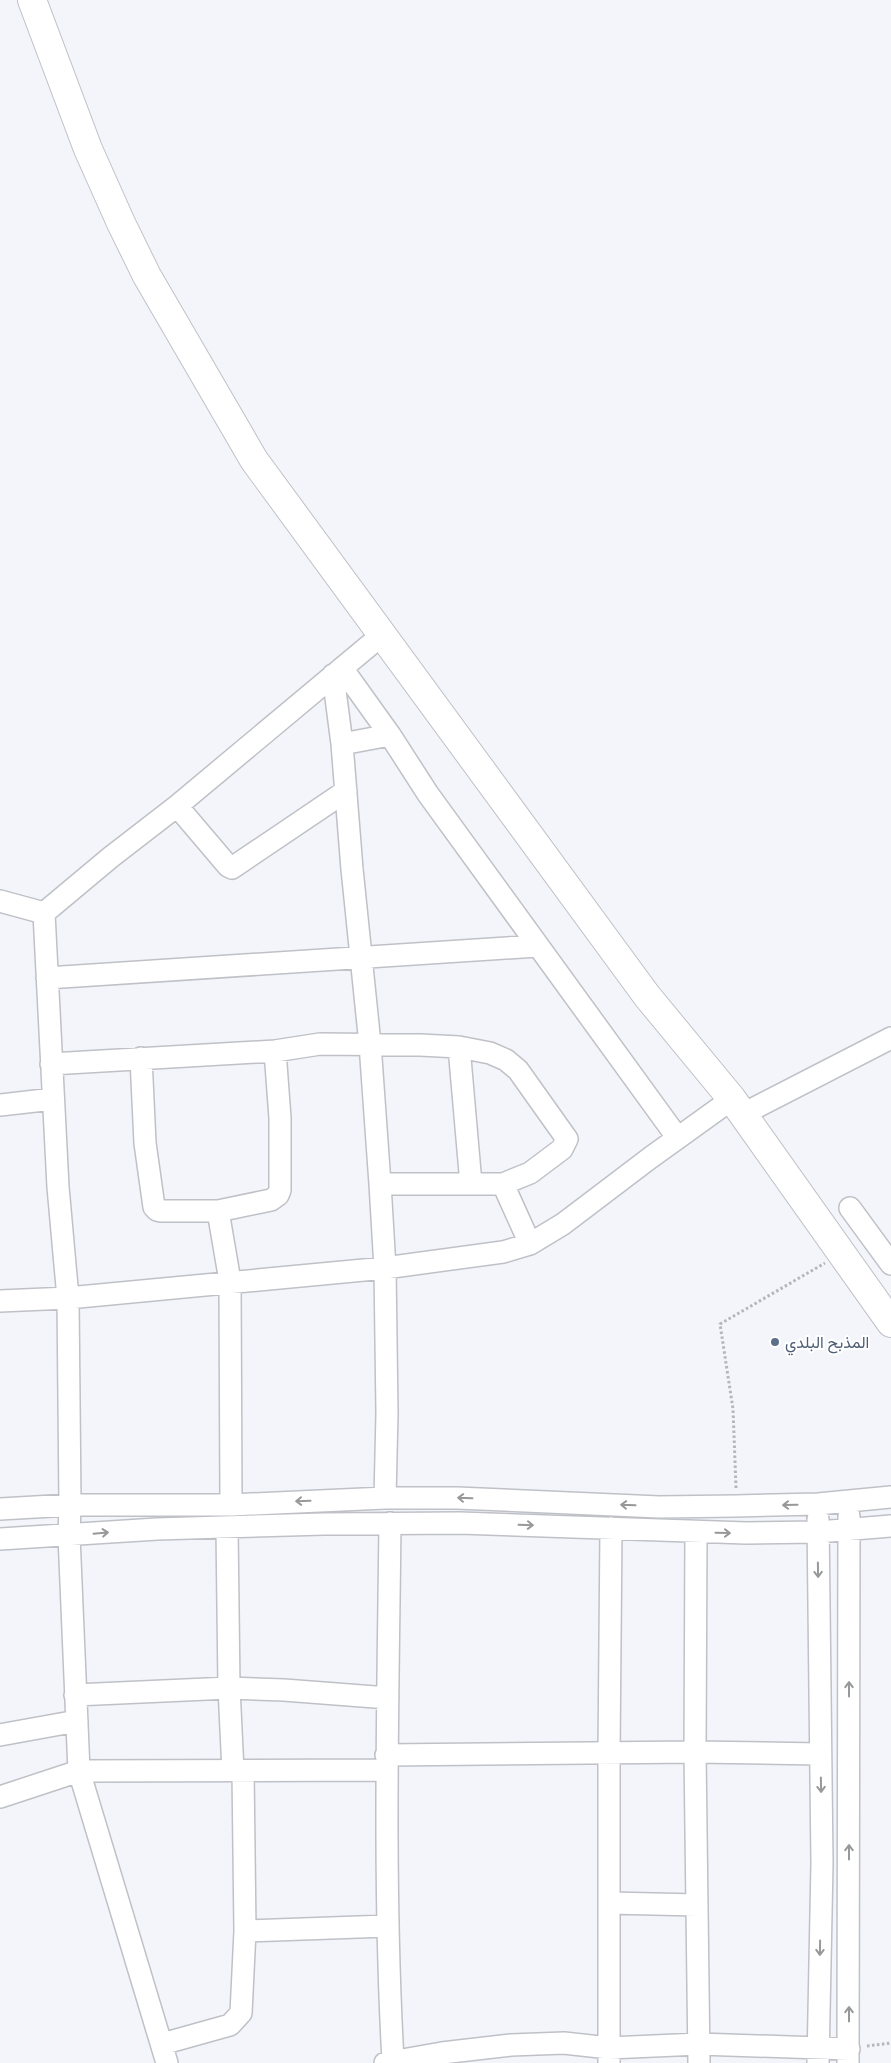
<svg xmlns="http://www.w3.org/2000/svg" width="891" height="2063" font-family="Karla,Vazirmatn,sans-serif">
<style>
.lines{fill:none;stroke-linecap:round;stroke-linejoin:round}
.minor-casing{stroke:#bfc1c7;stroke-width:24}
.major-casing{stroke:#bfc1c7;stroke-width:30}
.path{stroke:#b4b6ba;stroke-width:3;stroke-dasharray:2.5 2.5;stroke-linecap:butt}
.minor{stroke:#fff;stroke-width:21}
.major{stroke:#fff;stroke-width:28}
.oneway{stroke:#979898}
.service-dot{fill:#5c6f8a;stroke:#fff;stroke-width:2}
.labels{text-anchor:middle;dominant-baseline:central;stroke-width:4;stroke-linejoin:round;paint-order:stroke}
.service-label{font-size:16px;fill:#4e5e75;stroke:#fff;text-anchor:start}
</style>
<rect width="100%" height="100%" fill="#f3f5fb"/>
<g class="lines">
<defs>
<path id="minor" d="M342 668 390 735 428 794 677 1137
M333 675 342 744 352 869 370 1044 380 1184 385 1268 387 1413 385 1498
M342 744 390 735
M177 806 228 866 232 868 346 791
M0 901 44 913
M44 913 58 1187 68 1298 70 1505 69 1536 79 1771 167 2063
M44 913 111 857 177 806 383 634
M47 978 537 946
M459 1047 471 1184
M141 1058 145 1143 154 1207 157 1210 161 1211H218L271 1200 278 1195 280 1190V1118L275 1051
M51 1064 275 1051 320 1044 420 1045 459 1047 490 1053 506 1060 518 1070 567 1139 562 1149 530 1173 503 1184H380
M0 1105 53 1099
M743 1114 891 1038
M503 1184 530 1244
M850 1208 891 1264
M218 1211 230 1281 231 1505
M0 1301 68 1298 385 1268 503 1252 530 1244 563 1224 650 1158 732 1099
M0 1509 70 1505H231L385 1498H457L659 1507 736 1506 818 1504 891 1497
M390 1523C388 1702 383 1882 393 2061
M227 1528 229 1688 233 1771
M696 1533 695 1752 699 2063
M0 1539 157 1529 324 1524 460 1523 746 1533 818 1532 891 1526
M75 1695 229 1688 284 1690 388 1698
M0 1735 77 1721
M386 1755 695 1752 820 1754
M0 1797 79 1771 386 1770
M610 1903 697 1905
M245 1931 387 1926
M162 2044 230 2025 241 2013 245 1931 243 1771
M385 2063 442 2053 511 2045 564 2043 609 2048 699 2044 849 2049
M609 2063V1754L611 1528
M818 2063 822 1863 818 1519
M848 2063 849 1516"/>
<path id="major" d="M32 0 88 149 121 223 147 276 254 460 647 996 732 1099 891 1323"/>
</defs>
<use href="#minor" class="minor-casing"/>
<use href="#major" class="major-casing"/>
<path class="path" d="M736 1488 733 1409 720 1324 825 1263
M867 2046 891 2043"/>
<use href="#minor" class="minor"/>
<use href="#major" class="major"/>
</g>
<defs><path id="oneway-shaft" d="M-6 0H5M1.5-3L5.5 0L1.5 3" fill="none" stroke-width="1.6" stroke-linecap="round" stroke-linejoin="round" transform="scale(1.25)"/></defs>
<g class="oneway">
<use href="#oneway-shaft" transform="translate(465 1498) rotate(-178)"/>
<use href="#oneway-shaft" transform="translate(303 1501) rotate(178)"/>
<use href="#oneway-shaft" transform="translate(628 1505) rotate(-178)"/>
<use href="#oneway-shaft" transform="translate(790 1505) rotate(179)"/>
<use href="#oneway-shaft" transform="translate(526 1525) rotate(2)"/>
<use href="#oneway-shaft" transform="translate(101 1533) rotate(-5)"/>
<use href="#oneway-shaft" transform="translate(723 1533) rotate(1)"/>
<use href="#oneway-shaft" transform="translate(818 1570) rotate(89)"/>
<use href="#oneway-shaft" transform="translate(849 1689) rotate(-90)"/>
<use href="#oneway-shaft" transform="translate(821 1785) rotate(89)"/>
<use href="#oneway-shaft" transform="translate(849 1852) rotate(-90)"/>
<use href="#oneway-shaft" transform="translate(820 1948) rotate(91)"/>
<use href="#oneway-shaft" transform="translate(849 2014) rotate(-90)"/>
</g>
<circle class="service-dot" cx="775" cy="1342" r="5"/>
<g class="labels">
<g class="service-label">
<text x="785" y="1342">المذبح البلدي</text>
</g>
</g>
</svg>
